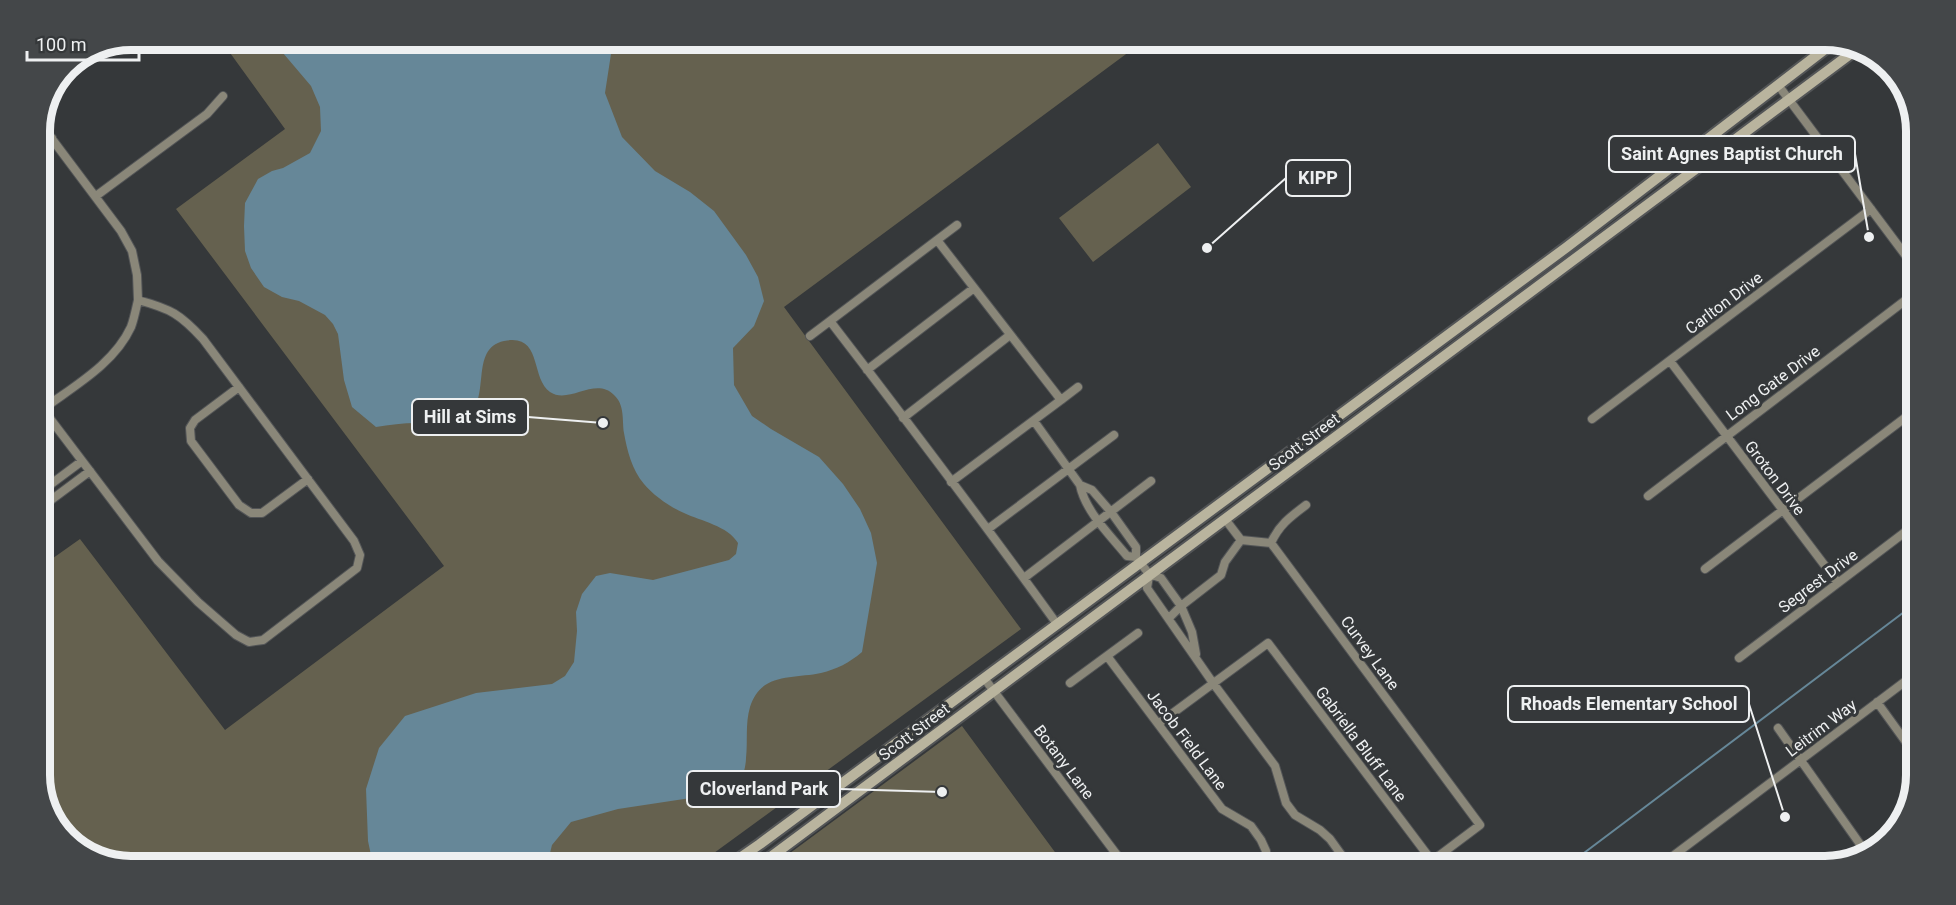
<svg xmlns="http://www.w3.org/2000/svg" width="1956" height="905" font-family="Roboto,sans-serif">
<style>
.green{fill:#65614f}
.water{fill:#668798}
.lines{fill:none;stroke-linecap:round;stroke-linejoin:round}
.stream{stroke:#668798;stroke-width:2}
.street-casing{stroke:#535557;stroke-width:10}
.secondary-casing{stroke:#535557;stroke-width:14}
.street{stroke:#8a8779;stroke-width:8}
.secondary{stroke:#b9b49e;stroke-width:10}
.labels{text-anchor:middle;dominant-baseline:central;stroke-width:6;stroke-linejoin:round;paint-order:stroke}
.street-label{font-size:16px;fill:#eef0f1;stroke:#35383a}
.rim{fill:none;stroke:#eef0f1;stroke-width:8}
.leader{fill:none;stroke:#eef0f1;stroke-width:2}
.callout-dot{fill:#eef0f1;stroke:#35383a;stroke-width:2}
.callout{fill:#35383a;stroke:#eef0f1;stroke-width:2}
.callout-label{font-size:18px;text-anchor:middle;font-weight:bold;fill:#eef0f1}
</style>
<rect width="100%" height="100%" fill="#35383a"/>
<path class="green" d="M220 39 1141 43 784 307 1021 629 703 861 95 859 55 826 39 781V568L80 539 225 730 444 566 176 209 285 129Z
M1158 143 1191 187 1093 262 1059 218Z
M962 726 1063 863 785 862 782 859Z"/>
<path class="water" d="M279 40 613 41 605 93 622 137 655 171 690 192 714 211 746 255 758 277 764 301 754 326 733 348 734 385 752 416 771 429 819 457 843 484 860 509 871 533 877 563 862 652C849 663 837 669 821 673 793 679 761 672 750 707 745 724 748 741 746 758 746 766 743 774 742 781L730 790 717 794 618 809 571 822 552 845 548 861 372 860 368 841 366 789 379 748 405 716 476 693 552 684 565 676 574 662 577 631 576 612 582 594 596 576 610 573 653 580 729 560 736 554 738 543C728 526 701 521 684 513 670 507 653 495 644 484 632 470 627 450 624 433 622 420 625 405 614 395 595 376 569 405 550 392 530 378 543 333 504 341 468 349 493 399 465 420 463 422 460 424 458 425 445 427 429 423 417 423 403 423 389 425 376 427L352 407 344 380 338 334 333 324 325 315 299 301 282 297 264 287 251 268 245 251 244 226 245 203 258 179 272 171 283 168 310 153 321 131 320 107 311 86 283 53Z"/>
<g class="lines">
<path class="stream" d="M1568 865 1912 606"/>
<defs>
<path id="street" d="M1778 85 1915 268
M39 147 52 138
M96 196 207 114 223 96
M937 240 957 225
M810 336 830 321
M1670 361 1838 583
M867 370 974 288
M239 387 195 420 190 428 191 441 239 505 251 513H262L308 479
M1061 400 1078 387
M39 404 158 561 198 602 236 635 249 642 263 640 357 568 360 555 354 541 203 339C180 314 171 309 138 300L137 275 132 251 121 231 40 123
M43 409C74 386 114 364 131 327 134 319 136 309 138 300
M903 418 1010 335
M1592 419 1871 209
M1034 421 1080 485
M951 482 1061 400 937 240 830 321C907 421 983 522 1057 624
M39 493 82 461
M1648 496 1915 293
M39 509 90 471
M1225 519 1241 540 1271 543 1480 825 1428 864
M988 529 1114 435
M1271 543C1279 525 1290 517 1306 505
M1136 557 1127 556C1110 535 1085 511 1080 485L1092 490 1111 512 1136 547V557L1149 574 1161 578 1181 606 1192 632 1196 654
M1705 569 1914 411
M1149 576 1147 588 1213 683 1275 766 1286 803 1295 815 1320 830 1330 839 1348 864
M1024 578 1151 481
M1169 618 1181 606 1221 575 1225 562 1241 540
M1107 656 1222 809 1251 826 1261 840 1266 851V864
M1739 658 1913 526
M984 678 1123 863
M1070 683 1138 633
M1877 702 1911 749
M1158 724 1268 643 1432 861
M1778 728 1867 854
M1661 865 1911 677"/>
<path id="secondary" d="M734 862 760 844 1567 247 1829 46
M764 862 1861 46"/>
</defs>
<use href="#street" class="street-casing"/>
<use href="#secondary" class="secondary-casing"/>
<use href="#street" class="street"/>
<use href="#secondary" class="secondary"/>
</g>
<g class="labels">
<g class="street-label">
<text transform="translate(1724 303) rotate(-37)">Carlton Drive</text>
<text transform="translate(1773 383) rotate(-37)">Long Gate Drive</text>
<text transform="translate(1304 442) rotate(-37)">Scott Street</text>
<text transform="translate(1775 478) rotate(53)">Groton Drive</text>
<text transform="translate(1818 581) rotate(-37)">Segrest Drive</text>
<text transform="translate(1370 653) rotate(54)">Curvey Lane</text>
<text transform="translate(1821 728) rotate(-37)">Leitrim Way</text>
<text transform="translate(914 732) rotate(-37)">Scott Street</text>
<text transform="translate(1187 740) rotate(53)">Jacob Field Lane</text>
<text transform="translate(1361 744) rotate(53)">Gabriella Bluff Lane</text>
<text transform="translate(1064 762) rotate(53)">Botany Lane</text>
</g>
</g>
<path d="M0 0H1956V905H0ZM131 50H1825A81 81 0 0 1 1906 131V775A81 81 0 0 1 1825 856H131A81 81 0 0 1 50 775V131A81 81 0 0 1 131 50Z" fill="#444749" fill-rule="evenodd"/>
<path class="rim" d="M131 50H1825A81 81 0 0 1 1906 131V775A81 81 0 0 1 1825 856H131A81 81 0 0 1 50 775V131A81 81 0 0 1 131 50Z"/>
<path class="leader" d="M1869 237L1855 154M1207 248L1286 178M603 423L528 417M1785 817L1749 704M942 792L840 789"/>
<g class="callout-dot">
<circle cx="1869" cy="237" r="6"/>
<circle cx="1207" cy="248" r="6"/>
<circle cx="603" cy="423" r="6"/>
<circle cx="1785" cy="817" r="6"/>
<circle cx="942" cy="792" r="6"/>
</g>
<g class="callout">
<rect x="1609" y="136" width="246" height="36" rx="6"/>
<rect x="1286" y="160" width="64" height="36" rx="6"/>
<rect x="412" y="399" width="116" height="36" rx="6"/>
<rect x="1508" y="686" width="241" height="36" rx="6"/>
<rect x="687" y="771" width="153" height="36" rx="6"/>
</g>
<g class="callout-label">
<text x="1732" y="160">Saint Agnes Baptist Church</text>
<text x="1318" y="184">KIPP</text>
<text x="470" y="423">Hill at Sims</text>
<text x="1629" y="710">Rhoads Elementary School</text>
<text x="764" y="795">Cloverland Park</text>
</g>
<path d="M27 51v9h112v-9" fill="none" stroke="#eef0f1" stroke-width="3"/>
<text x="36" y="51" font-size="18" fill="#eef0f1" stroke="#35383a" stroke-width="4.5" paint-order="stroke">100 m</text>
</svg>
